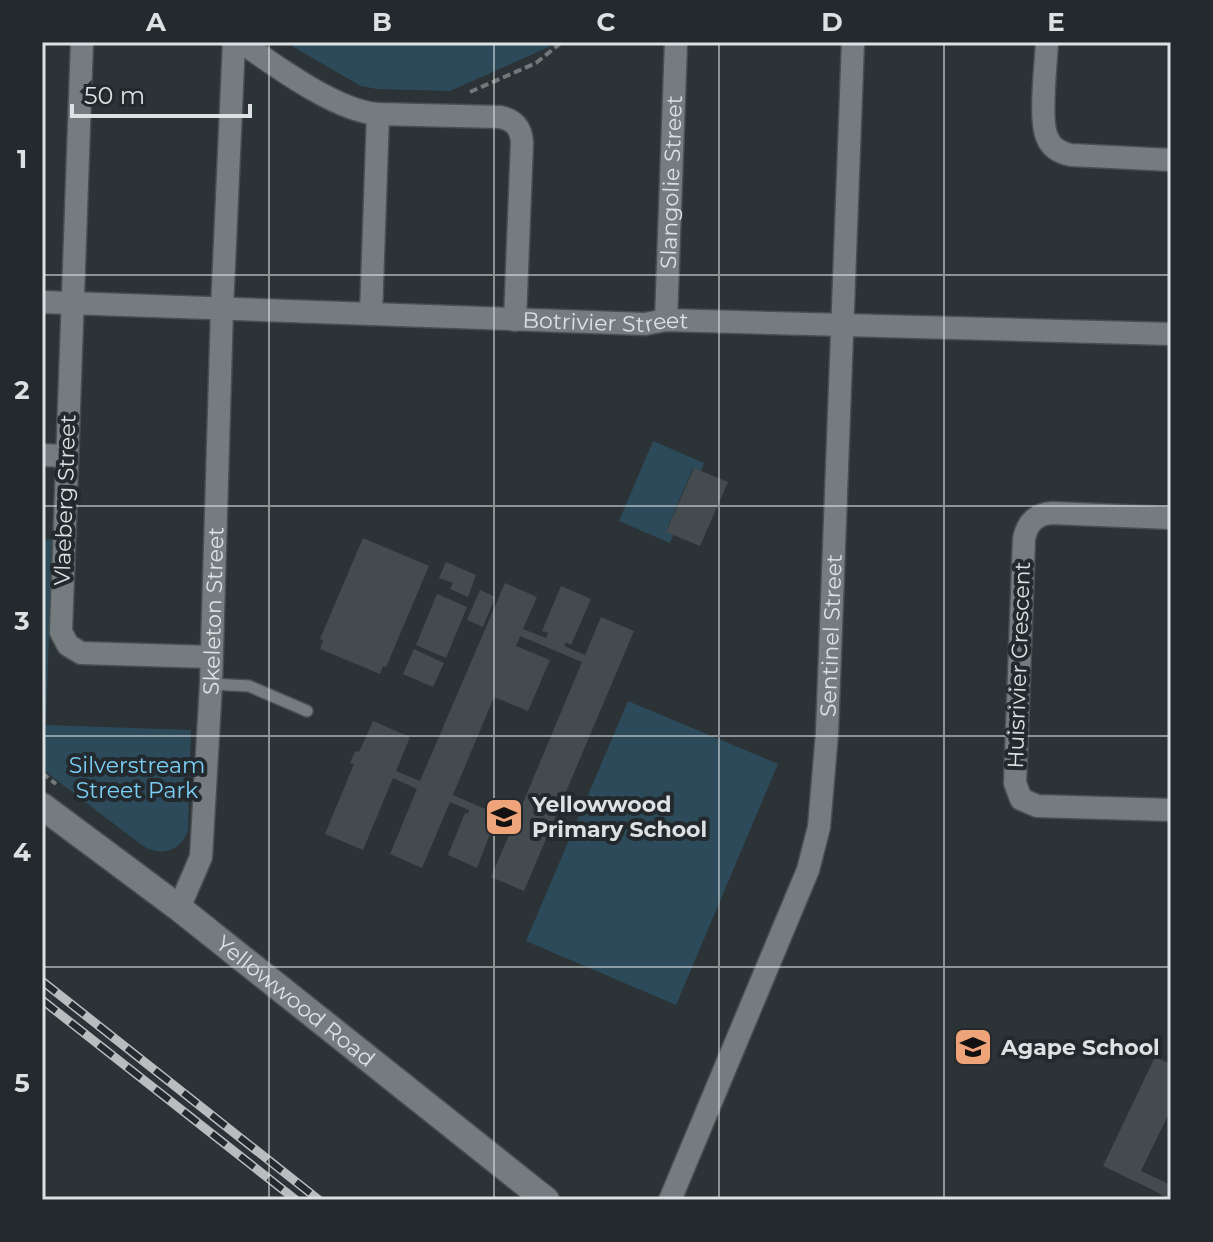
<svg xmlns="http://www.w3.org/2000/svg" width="1213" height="1242" font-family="Montserrat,sans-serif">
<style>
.green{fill:#2c4a59}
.building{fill:#444b4f;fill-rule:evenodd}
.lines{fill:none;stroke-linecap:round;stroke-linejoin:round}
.service-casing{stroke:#494e51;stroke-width:14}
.minor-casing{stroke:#494e51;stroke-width:25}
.tertiary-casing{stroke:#494e51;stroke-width:29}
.path{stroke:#73797b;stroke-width:4;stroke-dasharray:8 4;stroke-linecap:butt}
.service{stroke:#757c80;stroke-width:11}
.minor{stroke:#757c80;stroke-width:22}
.tertiary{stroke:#757c80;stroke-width:26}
.rail-casing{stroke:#b9bdc0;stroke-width:9}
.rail{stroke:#23292c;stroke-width:6;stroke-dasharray:18;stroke-linecap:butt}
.grid{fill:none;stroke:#dde1e3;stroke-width:2;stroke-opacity:0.55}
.labels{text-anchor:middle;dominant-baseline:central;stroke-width:8;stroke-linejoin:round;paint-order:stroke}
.street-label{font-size:22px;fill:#dde1e3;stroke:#23292c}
.park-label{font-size:22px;fill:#7acff7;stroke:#23292c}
.poi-label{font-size:22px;font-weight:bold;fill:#dde1e3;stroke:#23292c;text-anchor:start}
.neatline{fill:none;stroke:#dde1e3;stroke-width:3}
.grid-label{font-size:26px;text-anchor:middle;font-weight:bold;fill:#dde1e3}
</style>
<rect width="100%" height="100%" fill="#2c3336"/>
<path class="green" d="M285 42H560L450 91 377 89 361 86Z
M653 441 704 463 701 471 693 468 666 531 673 535 670 543 619 521Z
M42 539 52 540 46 725 191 730 188 831C180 851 162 857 143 846L42 769Z
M628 701 778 764 676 1005 526 941Z"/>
<path class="building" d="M694 468 728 482 700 546 666 532Z
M363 538 429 566 386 667 383 666 380 674 320 649 323 640 320 639Z
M446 562 476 575 468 597 450 589 453 583 439 578Z
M505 583 537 597 523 629 546 638 548 633 542 631 561 586 591 599 571 645 566 642 564 646 585 655 601 617 634 631 524 891 491 877 512 828 495 821 477 868 448 855 465 813 468 814 469 810 450 802 422 868 390 854 417 789 393 778 363 850 325 834 354 764 350 763 355 751 359 752 373 721 410 737 396 771 420 781ZM520 636 582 662 515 822 453 795 494 697 528 711 550 660 516 646Z
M480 590 495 597 483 627 467 620Z
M437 594 467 607 446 658 416 645Z
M414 649 444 663 433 687 403 674Z
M1155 1057 1171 1064V1109L1141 1171 1171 1185V1200H1163L1165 1197 1153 1190 1103 1166Z"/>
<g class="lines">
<defs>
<path id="service" d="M211 684 249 686 307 711"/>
<g id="minor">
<path d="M82 42 61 632 68 645 81 653 211 657"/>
<path d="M241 42C276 66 336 111 378 114L499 117C514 119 521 128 522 142L515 320"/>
<path d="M1047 42C1046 63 1039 120 1047 137 1051 148 1061 153 1071 155L1171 160"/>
<path id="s1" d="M42 302 645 324 666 320 1171 334"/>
<path d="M371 314 378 114"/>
<path id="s2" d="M666 320 676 42"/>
<path d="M42 455 67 456"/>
<path d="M1171 518 1052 513C1036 514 1027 523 1024 539L1015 783 1021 799 1037 806 1171 810"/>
<path id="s3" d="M179 908 201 857 211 684 222 309 234 42"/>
<path id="s4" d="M670 1200 808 870 819 827 827 733 853 42"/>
</g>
<g id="tertiary">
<path id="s5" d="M42 806 179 908 546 1200"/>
</g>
</defs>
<use href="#service" class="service-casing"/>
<use href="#minor" class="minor-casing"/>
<use href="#tertiary" class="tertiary-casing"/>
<path class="path" d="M470 92 536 63 562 42
M42 773 56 784"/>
<use href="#service" class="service"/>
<use href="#minor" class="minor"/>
<use href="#tertiary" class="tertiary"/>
<defs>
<path id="rail" d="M42 981 319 1200
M42 1000 296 1200"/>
</defs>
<use href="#rail" class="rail-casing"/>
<use href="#rail" class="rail"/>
</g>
<path class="grid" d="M269 42V1200M494 42V1200M719 42V1200M944 42V1200M42 275H1171M42 506H1171M42 736H1171M42 967H1171"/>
<defs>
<symbol id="school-square" viewBox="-11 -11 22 22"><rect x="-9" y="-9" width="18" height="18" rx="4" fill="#efa378" stroke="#23292c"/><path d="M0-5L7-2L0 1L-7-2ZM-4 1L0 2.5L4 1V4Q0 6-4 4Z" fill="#111"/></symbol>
</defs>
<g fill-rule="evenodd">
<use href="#school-square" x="482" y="795" width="44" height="44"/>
<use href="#school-square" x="951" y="1025" width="44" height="44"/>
</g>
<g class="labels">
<g class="street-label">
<text stroke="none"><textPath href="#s2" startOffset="138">Slangolie Street</textPath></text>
<text stroke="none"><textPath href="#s1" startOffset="564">Botrivier Street</textPath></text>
<text transform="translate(65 500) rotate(-88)">Vlaeberg Street</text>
<text stroke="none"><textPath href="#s3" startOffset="302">Skeleton Street</textPath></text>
<text stroke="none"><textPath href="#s4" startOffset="594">Sentinel Street</textPath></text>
<text transform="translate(1019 665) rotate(-88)">Huisrivier Crescent</text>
<text stroke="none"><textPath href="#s5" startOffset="320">Yellowwood Road</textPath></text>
</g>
<g class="park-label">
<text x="137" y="765">Silverstream<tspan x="137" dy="25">Street Park</tspan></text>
</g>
<g class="poi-label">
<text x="532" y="804">Yellowwood<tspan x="532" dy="25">Primary School</tspan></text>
<text x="1001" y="1047">Agape School</text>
</g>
</g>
<rect width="1213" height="1242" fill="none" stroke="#23292c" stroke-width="88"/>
<path d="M72 104v12h178v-12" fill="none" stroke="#dde1e3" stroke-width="4"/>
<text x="84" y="104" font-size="24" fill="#dde1e3" stroke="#23292c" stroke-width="6" paint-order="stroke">50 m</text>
<rect x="44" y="44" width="1125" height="1154" class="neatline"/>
<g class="grid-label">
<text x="156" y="31">A</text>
<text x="382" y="31">B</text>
<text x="606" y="31">C</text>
<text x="832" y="31">D</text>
<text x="1056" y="31">E</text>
<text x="22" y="168">1</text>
<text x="22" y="399">2</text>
<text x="22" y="630">3</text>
<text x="22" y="861">4</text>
<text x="22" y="1092">5</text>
</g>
</svg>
